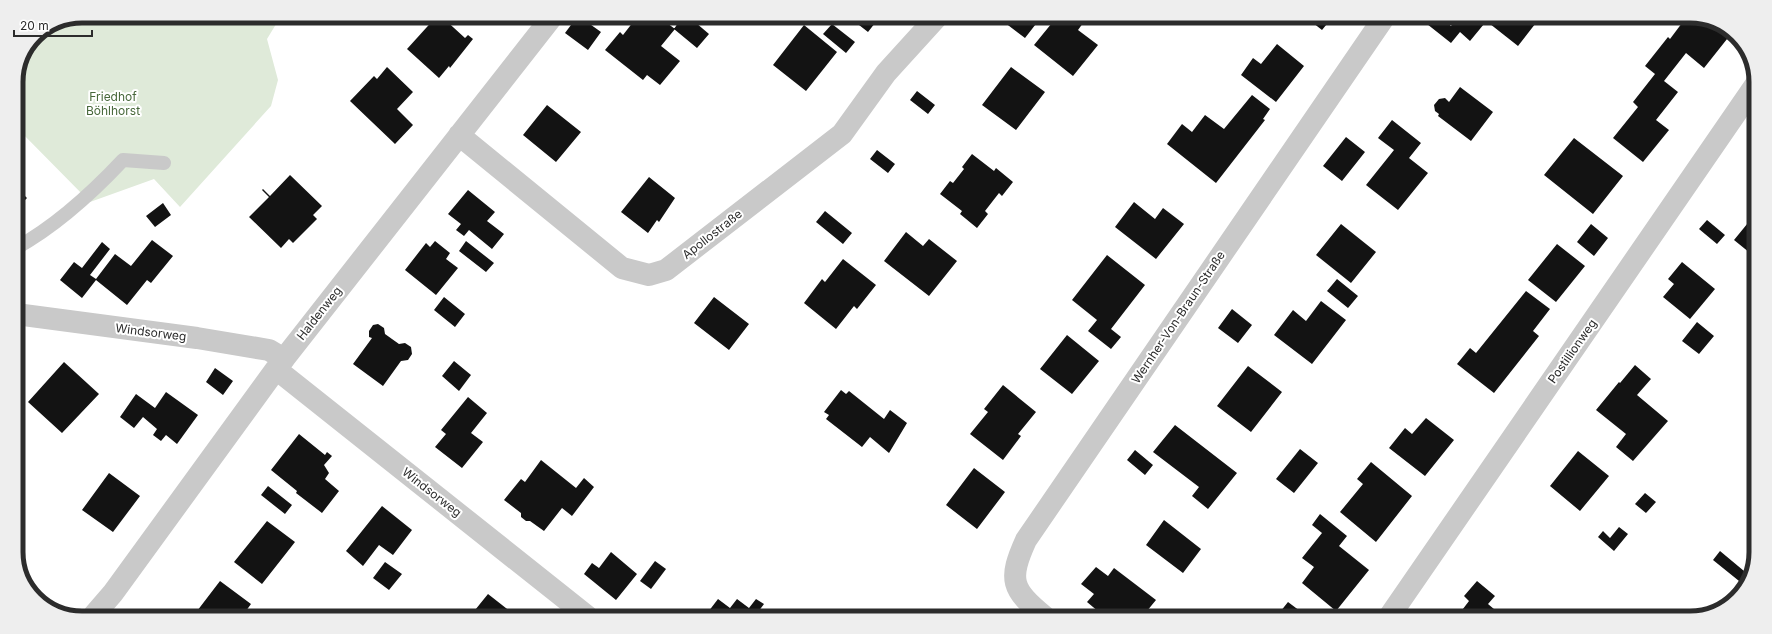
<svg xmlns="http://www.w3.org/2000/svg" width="1772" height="634" font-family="Inter,sans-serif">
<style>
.green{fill:#dfead9}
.building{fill:#131313}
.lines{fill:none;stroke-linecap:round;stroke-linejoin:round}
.lane{stroke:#c9c9c9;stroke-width:14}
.street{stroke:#c9c9c9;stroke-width:22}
.labels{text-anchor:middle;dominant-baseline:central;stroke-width:4;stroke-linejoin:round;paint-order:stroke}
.park-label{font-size:12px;fill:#47673a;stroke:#fff}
.street-label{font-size:12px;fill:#2c2c2c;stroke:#fff}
.rim{fill:none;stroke:#2c2c2c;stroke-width:5}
</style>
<rect width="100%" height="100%" fill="#fff"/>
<path class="green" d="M82 16H281L267 39 278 80 271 106 180 207 154 179 90 202 16 127V78L35 35Z"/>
<path class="building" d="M436 17H442L465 38 468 35 473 39 450 68 449 66 439 78 407 49Z
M577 17H580L601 32 588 50 565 33Z
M637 17H659L675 29 661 46 680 61 660 85 647 75 643 80 605 50 620 32 623 35Z
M682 17H689L709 34 697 48 674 29Z
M850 18H879L868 32Z
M1001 18H1037L1039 20 1025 38 1000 19Z
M1056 18H1085L1086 19 1078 30 1098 45 1073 76 1034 45Z
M1308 19H1331L1322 30Z
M1431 19H1442L1451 26 1456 19H1477L1484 24 1470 41 1460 32 1451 43 1427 24Z
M1485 19H1539L1518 46 1485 20Z
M1685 19H1711L1731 34 1704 68 1686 53 1664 81 1678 92 1656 120 1669 130 1643 162 1613 138 1638 107 1633 102 1655 74 1645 66 1668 37 1670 39Z
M832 24 855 42 846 53 823 34Z
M804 25 837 52 806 91 773 65Z
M1277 44 1304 66 1276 102 1241 75 1253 58 1261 64Z
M387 67 413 92 397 109 413 125 395 144 350 101 374 76 377 79Z
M1011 67 1045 92 1016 130 982 105Z
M1460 87 1493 112 1471 141 1438 116 1439 114 1435 111 1434 105 1439 99 1445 98 1449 102Z
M917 91 935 105 928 114 910 100Z
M1252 95 1270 109 1263 119 1265 120 1216 183 1167 144 1182 124 1192 132 1205 115 1224 129Z
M547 105 581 132 556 162 523 135Z
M1392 120 1421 143 1409 158 1428 173 1398 210 1366 185 1394 150 1378 138Z
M1346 137 1365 152 1342 181 1323 166Z
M1574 138 1623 176 1593 214 1544 175Z
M877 150 895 164 888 173 870 159Z
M972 154 994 171 996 168 1013 182 1002 196 999 193 985 211 988 214 977 228 960 214 962 211 940 194 950 181 953 183 964 169 962 167Z
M290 175 322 206 313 215 317 219 293 243 289 239 281 248 249 217 269 197 262 190 263 189 270 196Z
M649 177 675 198 659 222 657 220 648 233 621 212Z
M16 187 27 198 16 209Z
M468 190 495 212 487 221 504 234 492 249 469 230 464 236 456 230 461 224 448 214Z
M1134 202 1155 219 1163 208 1184 224 1156 259 1115 227Z
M163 203 171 215 155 227 146 216Z
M825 211 852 233 843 244 816 222Z
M1752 218 1755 220V257L1734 240Z
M1707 220 1725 235 1717 244 1699 229Z
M1341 224 1376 252 1351 283 1316 255Z
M1591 224 1608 238 1594 256 1577 242Z
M906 232 923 246 929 239 957 261 929 296 884 261Z
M152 240 173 256 151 283 147 280 127 305 96 280 82 298 60 280 74 262 82 268 102 242 110 249 90 275 96 279 115 254 131 266Z
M435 241 450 253 446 259 458 268 436 295 405 270 426 243 430 247Z
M466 241 494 263 486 272 459 251Z
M1557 244 1585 266 1556 302 1528 280Z
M1107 255 1145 285 1111 329 1121 337 1111 349 1088 331 1097 320 1072 300Z
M843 259 876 285 857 309 854 306 836 329 804 303 822 279 825 282Z
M1682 262 1715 289 1690 319 1663 297 1674 284 1668 279Z
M1337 279 1358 296 1348 308 1327 291Z
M1526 291 1550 309 1533 331 1539 336 1494 393 1457 364 1470 348 1476 353Z
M444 297 465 314 455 327 434 310Z
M714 297 749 324 729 350 694 323Z
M1321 301 1346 320 1312 364 1274 335 1293 310 1306 321Z
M1232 309 1252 325 1238 343 1218 328Z
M1697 322 1714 336 1699 354 1682 341Z
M378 324 384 328 385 334 399 344 405 343 411 347 412 354 408 360 401 361 383 386 353 364 372 338 369 337V331L373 325Z
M1067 335 1099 361 1072 394 1040 369Z
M454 361 471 375 459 391 442 376Z
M64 362 99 394 62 433 28 402Z
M1635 365 1651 379 1637 395 1668 421 1633 461 1616 447 1626 434 1596 410 1619 382 1620 383Z
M1248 366 1282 392 1251 432 1217 406Z
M215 368 233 381 223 395 206 382Z
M1003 385 1036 412 1018 434 1021 436 1003 460 970 434 988 412 984 409Z
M841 390 846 394 849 391 884 419 890 410 907 423 889 453 870 437 862 447 826 419 829 415 824 412Z
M166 392 198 415 177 444 166 435 161 441 153 435 157 429 143 417 134 428 120 417 136 394 155 408Z
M468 397 487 413 471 433 483 442 462 468 435 447 446 434 441 430Z
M1426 418 1454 440 1425 476 1389 448 1405 428 1412 434Z
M1175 425 1237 473 1208 509 1192 496 1199 487 1153 452Z
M299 434 325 455 327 452 332 456 324 465 329 473 325 479 339 491 322 513 296 493 297 491 271 470Z
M1300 449 1318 463 1294 493 1276 479Z
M1135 450 1153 465 1145 475 1127 460Z
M1578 451 1609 476 1580 511 1550 486Z
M541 460 576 488 584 478 594 487 572 516 562 508 544 531 530 521H526L521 517V513L504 500 521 479 525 482Z
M1371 462 1412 496 1376 542 1340 512 1363 484 1357 479Z
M974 468 1005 492 977 529 946 505Z
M109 473 140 496 113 532 82 510Z
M268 486 292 505 285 514 261 495Z
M1645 493 1656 502 1646 513 1635 504Z
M382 506 412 530 393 555 379 545 363 566 346 551Z
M1320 514 1347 536 1339 546 1369 570 1336 611 1302 583 1314 567 1302 558 1322 533 1312 525Z
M1164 520 1201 549 1183 573 1146 545Z
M267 521 295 542 262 584 234 562Z
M1619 527 1628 534 1614 551 1598 537 1603 531 1610 538Z
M1720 551 1750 576 1744 585 1713 560Z
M611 552 637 574 616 600 584 574 592 563 599 568Z
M655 561 666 569 651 589 640 581Z
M385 562 402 574 389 590 373 578Z
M1096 567 1108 576 1114 568 1156 600 1142 617H1105L1087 602 1094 594 1081 584Z
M220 581 251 604 243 615H194Z
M1477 581 1495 596 1488 604 1501 615 1499 618H1456L1469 601 1464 596Z
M488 594 516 616 471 615Z
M718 599 730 608 737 599 749 608 756 599 764 604 755 616H705Z
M1288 602 1308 617H1276Z"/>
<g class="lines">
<path class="lane" d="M16 248C56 226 92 193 123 160L164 163"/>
<path class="street" d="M459 135 622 268 649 275 666 270 842 134 886 73 936 18
M16 314 197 338 269 350 284 359
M276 369 587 616
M94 615 113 593 276 369 552 17
M1045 617C1011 589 1008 580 1026 540L1383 19
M1389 617 1756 84"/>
</g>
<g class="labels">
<g class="park-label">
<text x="113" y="96">Friedhof<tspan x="113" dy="14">Böhlhorst</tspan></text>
</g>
<g class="street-label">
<text transform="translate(712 234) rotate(-38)">Apollostraße</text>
<text transform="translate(319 313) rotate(-52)">Haldenweg</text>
<text transform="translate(1178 317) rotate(-56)">Wernher-Von-Braun-Straße</text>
<text transform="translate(151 332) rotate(7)">Windsorweg</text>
<text transform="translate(1572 351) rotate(-55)">Postillionweg</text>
<text transform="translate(432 492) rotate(38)">Windsorweg</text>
</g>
</g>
<path d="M0 0H1772V634H0ZM82 23H1690A59 59 0 0 1 1749 82V552A59 59 0 0 1 1690 611H82A59 59 0 0 1 23 552V82A59 59 0 0 1 82 23Z" fill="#eee" fill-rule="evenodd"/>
<path class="rim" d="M82 23H1690A59 59 0 0 1 1749 82V552A59 59 0 0 1 1690 611H82A59 59 0 0 1 23 552V82A59 59 0 0 1 82 23Z"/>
<path d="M14 30v6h78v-6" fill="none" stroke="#2c2c2c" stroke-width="2"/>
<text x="20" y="30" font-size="12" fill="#2c2c2c" stroke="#ffffff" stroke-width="3" paint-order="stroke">20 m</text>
</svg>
